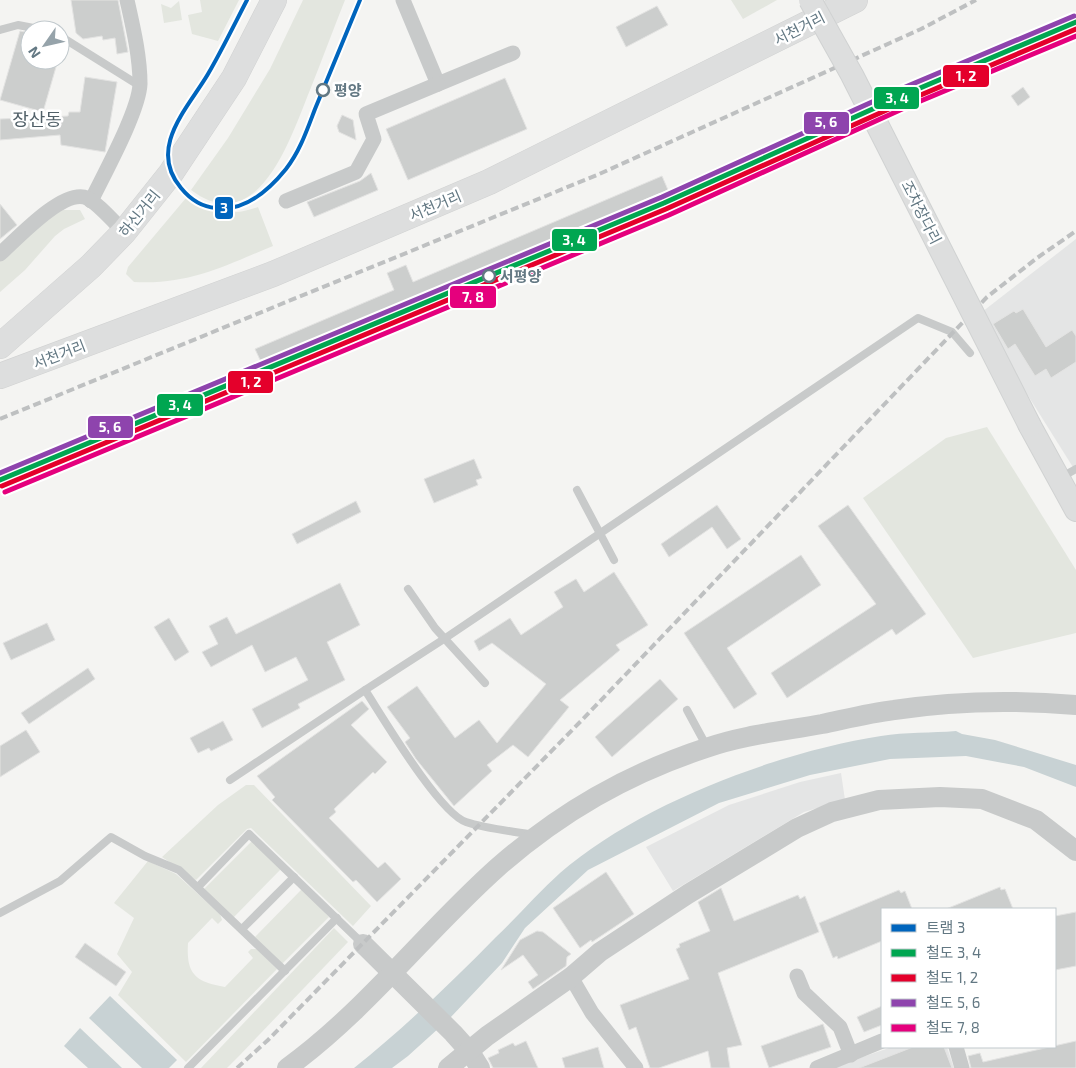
<svg xmlns="http://www.w3.org/2000/svg" width="1076" height="1068" font-family="'Exo 2','Noto Sans KR',sans-serif">
<rect width="100%" height="100%" fill="#f4f4f2"/>
<g fill="#e4e5e5">
<path d="M1076,239V472L1012,370L982,312Z"/>
<path d="M841,773L845,800L804,812L673,891L646,847L729,805L800,782Z"/>
<path d="M892,1047H947L954,1068H830Z"/>
</g>
<g fill="#e3e6df">
<path d="M200,0H239L218,41L192,34L188,15L202,12Z"/>
<path d="M303,0H345C333,30 322,60 310,90C291,136 259,241 191,190L228,138L270,69Z"/>
<path d="M731,0H777L743,19Z"/>
<path d="M179,1L182,20L164,23L161,4L171,8Z"/>
<path d="M186,198C209,215 232,216 258,207L273,246C224,266 189,285 134,282L126,274L128,267Z"/>
<path d="M63,210H80L85,219L64,229L55,236L25,270L0,292V259L38,224Z"/>
<path d="M987,427L1076,570V633L973,658L863,498L946,438Z"/>
<path d="M246,785H254L371,906L353,926L251,828L247,829L196,880L162,857L218,805Z"/>
<path d="M252,841L281,869L233,918L204,889Z"/>
<path d="M148,861L176,874L220,914L222,920L218,924L212,918L188,943C186,974 195,982 225,987L253,958L248,952L251,949H257L277,969L186,1062L118,995L132,972L117,954L134,918L114,903Z"/>
<path d="M302,889L329,917L281,965L254,938Z"/>
<path d="M334,928L348,942L239,1056L227,1068H201Z"/>
</g>
<g fill="#c8d2d4">
<path d="M956,731L962,734L995,740L1076,765V787L1024,767L966,756L890,759L810,775L719,803L588,870L525,928L502,963L450,1018L408,1056L392,1068H354C404,1028 451,983 496,937C518,916 538,893 560,873C639,804 778,752 881,736C905,732 932,733 956,731Z"/>
<path d="M110,996L177,1060L169,1068H142L89,1018Z"/>
<path d="M80,1028L122,1068H88L64,1046Z"/>
</g>
<g fill="#cccecd" stroke="#e3e3e2">
<path d="M71,0H118L128,52L117,54L115,38L103,40L102,36L83,39L76,33Z"/>
<path d="M657,6L668,25L626,47L616,27Z"/>
<path d="M20,31L30,33V60H58L43,112L0,100Z"/>
<path d="M85,77L117,82L105,152L61,145L60,135L0,140V119L68,116L69,112H80Z"/>
<path d="M505,78L527,129L408,180L386,129Z"/>
<path d="M1023,87L1030,97L1018,106L1011,96Z"/>
<path d="M342,115L353,120L356,140L339,132L337,126Z"/>
<path d="M371,173L378,190L314,217L307,202L360,181Z"/>
<path d="M662,176L668,190L262,364L255,349L394,290L387,273L406,265L413,282Z"/>
<path d="M0,204L17,225L0,239Z"/>
<path d="M1023,309L1046,347L1072,330L1076,336V362L1051,378L1046,369L1035,376L1015,344L1008,349L993,324L1014,311L1016,313Z"/>
<path d="M474,459L482,478L476,480L478,485L434,503L424,479Z"/>
<path d="M356,501L361,512L297,544L292,534Z"/>
<path d="M717,505L741,539L727,549L712,527L669,557L661,544Z"/>
<path d="M848,505L926,614L896,635L892,629L787,698L771,673L876,604L818,526Z"/>
<path d="M801,555L821,585L727,648L757,694L734,709L684,633Z"/>
<path d="M614,572L648,625L616,645L620,650L560,700L569,707L528,757L513,745L487,765L492,771L454,806L416,759L405,742L410,738L387,707L417,686L455,738L479,720L497,743L546,684L492,643L479,651L474,641L510,618L521,635L563,607L554,592L576,579L584,592Z"/>
<path d="M340,583L360,625L327,642L345,680L298,704L300,708L262,728L252,709L308,680L296,657L265,672L252,645L211,667L202,652L218,644L209,626L227,617L236,634Z"/>
<path d="M169,618L189,652L175,661L154,627Z"/>
<path d="M47,623L55,640L11,660L3,643Z"/>
<path d="M88,668L95,679L29,724L21,713Z"/>
<path d="M660,679L678,699L612,757L595,737Z"/>
<path d="M362,701L369,709L351,725L387,762L375,774L373,772L334,809L336,812L329,818L378,868L385,862L401,879L377,902L356,880L353,882L272,800L275,797L257,776Z"/>
<path d="M223,721L233,740L211,751L209,748L198,753L190,738Z"/>
<path d="M26,730L40,752L0,777V746Z"/>
<path d="M606,872L634,914L592,942L591,940L580,948L553,908Z"/>
<path d="M1000,887L1001,890L1005,889L1013,909H946Z"/>
<path d="M721,888L734,921L798,895L800,899L805,896L819,932L718,973L742,1045L727,1048L730,1068H711L708,1051L659,1068H650L636,1027L629,1030L620,1005L689,979L676,949L680,947L679,944L710,931L698,902Z"/>
<path d="M899,890L901,893L905,891L912,909H882V941L838,959L837,956L833,958L819,923Z"/>
<path d="M1076,912V966L1055,970V916Z"/>
<path d="M537,931L543,932L571,954L567,957L566,966L533,989L528,982L538,975L523,955L501,970L520,940Z"/>
<path d="M85,943L126,972L116,986L75,957Z"/>
<path d="M882,1006V1025L864,1032L857,1017Z"/>
<path d="M823,1024L831,1047L769,1068L761,1046Z"/>
<path d="M526,1041L538,1068H493L488,1058L499,1053L498,1050L513,1043L515,1046Z"/>
<path d="M1076,1041V1068H971L968,1056L980,1053L983,1062Z"/>
<path d="M598,1047L604,1068H565L562,1058Z"/>
<path d="M913,1047H944L952,1068H859Z"/>
</g>
<g fill="none" stroke-linecap="round" stroke-linejoin="round">
<g stroke="#d0d2d2" stroke-width="24">
<path id="secondary" d="M1030,426L1076,510"/>
</g>
<g stroke="#d1d2d2" stroke-width="26">
<g id="primary">
<path d="M0,346L91,266L124,232L171,173L234,78L274,0"/>
<path d="M0,376L273,274L489,182L855,0"/>
</g>
</g>
<g stroke="#c8caca" stroke-width="8">
<path d="M0,30L18,25L44,30"/>
<path d="M60,36L140,86"/>
<path d="M1060,478L1076,469"/>
<path d="M577,490L614,560"/>
<path d="M408,589L435,628L485,683"/>
<path d="M365,690L444,639L918,318L952,332L970,353"/>
<path d="M687,710L707,747"/>
<path d="M230,780L365,690C382,716 439,813 466,822C487,829 512,831 534,835"/>
<path d="M198,887L249,834L363,944"/>
<path d="M0,913L60,881L111,837L145,856L179,870L285,971"/>
<path d="M242,929L294,877"/>
<path d="M188,1068L337,918"/>
</g>
<g stroke="#c8caca" stroke-width="15">
<path d="M403,0L438,84L513,53"/>
<path d="M91,201C104,174 139,111 140,84C140,56 133,27 127,0"/>
<path d="M286,201L356,172L374,139L366,114L438,84"/>
<path d="M0,254C18,238 60,192 84,197C94,199 116,224 124,232"/>
<path d="M797,976L804,993L840,1027L851,1055"/>
<path d="M571,977L592,1013L636,1068"/>
<path d="M956,1047L962,1068"/>
<path d="M817,1068L882,1041"/>
</g>
<g stroke="#c8caca" stroke-width="20">
<path d="M363,944L453,1033L470,1052L480,1068"/>
<path d="M287,1068C366,1011 426,931 498,867C561,812 627,774 706,748C743,735 784,731 822,724C846,719 870,713 894,710C953,701 1016,700 1076,705"/>
<path d="M448,1068L487,1036L571,977L600,952L688,894L797,828L832,812L879,800L940,797L982,799L1036,820L1076,851"/>
</g>
<use href="#secondary" stroke="#dddede" stroke-width="22"/>
<use href="#primary" stroke="#dddede" stroke-width="25"/>
<g stroke="#bec0c1" stroke-width="4" stroke-dasharray="8 4" stroke-linecap="butt">
<path d="M0,419L597,175L921,29L976,0"/>
<path d="M237,1068L268,1040L582,720L987,297L1037,258L1076,231"/>
</g>
<g stroke="#d0d2d2" stroke-width="24" stroke-linecap="butt">
<path id="secondary-bridge" d="M810,0L852,75L1030,426"/>
</g>
<use href="#secondary-bridge" stroke="#dddede" stroke-width="22"/>
<g stroke="#fff" stroke-width="9">
<path id="rail-1" d="M0,480L664,203L906,94L1076,22"/>
</g>
<g stroke="#fff" stroke-width="9">
<path id="rail-2" d="M2,486L666,209L909,100L1076,29"/>
</g>
<g stroke="#fff" stroke-width="9">
<path id="rail-3" d="M0,473L662,197L903,88L1074,16"/>
</g>
<g stroke="#fff" stroke-width="9">
<path id="rail-4" d="M5,492L669,215L911,105L1076,36"/>
</g>
<use href="#rail-1" stroke="#00a651" stroke-width="5"/>
<use href="#rail-2" stroke="#e4002b" stroke-width="5"/>
<use href="#rail-3" stroke="#8e44ad" stroke-width="5"/>
<use href="#rail-4" stroke="#e5007d" stroke-width="5"/>
<g stroke="#fff" stroke-width="8">
<path id="tram-1" d="M247,0C234,25 222,50 208,74C188,108 147,148 181,188C190,199 202,207 216,208C245,212 269,190 286,169C300,151 307,130 315,109C330,72 345,36 360,0"/>
</g>
<use href="#tram-1" stroke="#0065bd" stroke-width="4"/>
</g>
<g fill="#fff" stroke="#637883" stroke-width="2.5">
<circle cx="323" cy="90" r="6"/>
<circle cx="489" cy="276" r="6"/>
</g>
<g text-anchor="middle" dominant-baseline="central" stroke-width="5" stroke-linejoin="round" paint-order="stroke">
<g font-size="15" fill="#637883" stroke="#fff">
<text transform="translate(799 28) rotate(-27)">서천거리</text>
<text transform="translate(435 205) rotate(-23)">서천거리</text>
<text transform="translate(922 212) rotate(63)">조차장다리</text>
<text transform="translate(139 213) rotate(-51)">하신거리</text>
<text transform="translate(59 354) rotate(-21)">서천거리</text>
</g>
<g font-size="15" font-weight="bold" fill="#637883" stroke="#fff" text-anchor="start">
<text x="334" y="90">평양</text>
<text x="500" y="276">서평양</text>
</g>
<g font-size="18" fill="#516068" stroke="#fff">
<text x="37" y="119">장산동</text>
</g>
</g>
<g stroke="#fff" stroke-width="2">
<rect x="942" y="64" width="48" height="24" rx="5" fill="#e4002b"/>
<rect x="873" y="86" width="47" height="24" rx="5" fill="#00a651"/>
<rect x="803" y="111" width="47" height="24" rx="5" fill="#8e44ad"/>
<rect x="214" y="196" width="20" height="24" rx="5" fill="#0065bd"/>
<rect x="551" y="228" width="47" height="24" rx="5" fill="#00a651"/>
<rect x="449" y="285" width="48" height="24" rx="5" fill="#e5007d"/>
<rect x="227" y="370" width="47" height="24" rx="5" fill="#e4002b"/>
<rect x="156" y="393" width="48" height="24" rx="5" fill="#00a651"/>
<rect x="87" y="415" width="47" height="24" rx="5" fill="#8e44ad"/>
</g>
<g font-size="14" text-anchor="middle" font-weight="bold" fill="#fff">
<text x="966" y="81">1, 2</text>
<text x="897" y="103">3, 4</text>
<text x="826" y="127">5, 6</text>
<text x="224" y="213">3</text>
<text x="574" y="245">3, 4</text>
<text x="473" y="302">7, 8</text>
<text x="251" y="387">1, 2</text>
<text x="180" y="410">3, 4</text>
<text x="110" y="432">5, 6</text>
</g>
<rect x="881" y="908" width="175" height="140" fill="#ffffff" stroke="#c1c9cd"/>
<rect x="891" y="924" width="25" height="8" fill="#0065bd" stroke="#c1c9cd"/>
<text x="926" y="933" font-size="15" fill="#637883">트램 3</text>
<rect x="891" y="949" width="25" height="8" fill="#00a651" stroke="#c1c9cd"/>
<text x="926" y="958" font-size="15" fill="#637883">철도 3, 4</text>
<rect x="891" y="974" width="25" height="8" fill="#e4002b" stroke="#c1c9cd"/>
<text x="926" y="983" font-size="15" fill="#637883">철도 1, 2</text>
<rect x="891" y="999" width="25" height="8" fill="#8e44ad" stroke="#c1c9cd"/>
<text x="926" y="1008" font-size="15" fill="#637883">철도 5, 6</text>
<rect x="891" y="1024" width="25" height="8" fill="#e5007d" stroke="#c1c9cd"/>
<text x="926" y="1033" font-size="15" fill="#637883">철도 7, 8</text>
<g transform="translate(45 45) rotate(236)"><circle r="24" fill="#ffffff" stroke="#c1c9cd"/>
<path d="M0-4L9 19L0 12L-9 19Z" fill="#96a3aa"/>
<text y="-8" font-size="14" font-weight="bold" text-anchor="middle" fill="#637883">N</text>
</g>
</svg>
